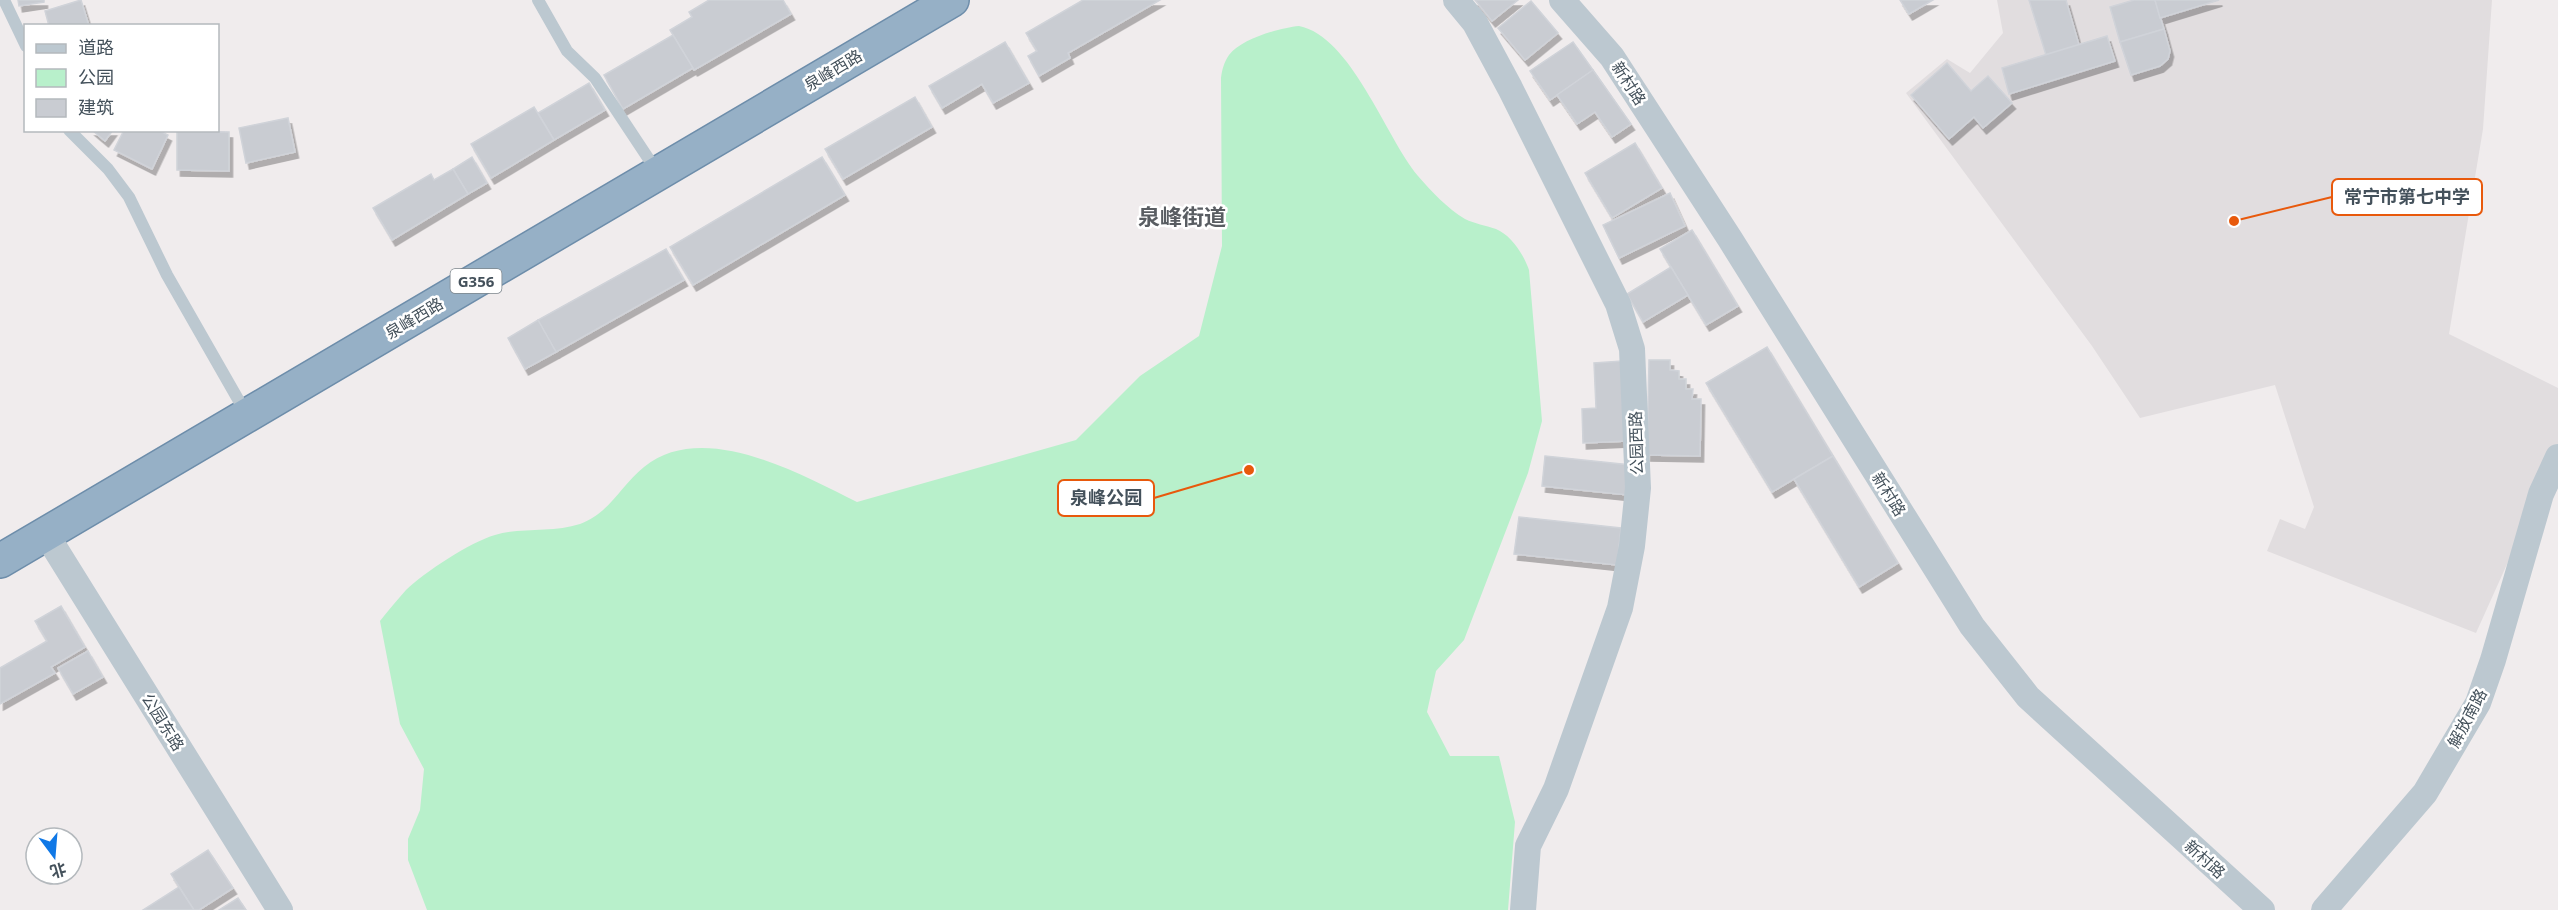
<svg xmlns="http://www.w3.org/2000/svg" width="2558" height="910" font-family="'Noto Sans','Noto Sans SC',sans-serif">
<defs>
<filter id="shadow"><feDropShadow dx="3.5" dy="6" stdDeviation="0" flood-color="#0004"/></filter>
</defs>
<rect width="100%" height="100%" fill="#f0eced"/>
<path fill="#e1dddf" d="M1997,0H2492L2483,129L2449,334L2558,388V451L2476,633L2267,551L2280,519L2305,529L2314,507L2275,385L2140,418L2092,346L1906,93L1947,59L1970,73L2003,33Z"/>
<path fill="#b8f0cb" d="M1299,26C1351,36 1385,136 1418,176C1432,192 1447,208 1465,219C1475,224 1485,225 1496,229C1511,235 1524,255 1529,270L1542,421L1528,473L1464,640L1436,671L1427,712L1450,756H1499L1515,822L1508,910H427L408,860V839L420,810L424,769L400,724L380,621C388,611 397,600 406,590C425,572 470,542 495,535C521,527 553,533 580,524C610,513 621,485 644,467C703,419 800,474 857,502L1076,440L1140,376L1199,336L1222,246L1221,78C1222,70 1224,62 1229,55C1241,39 1279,28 1299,26Z"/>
<g fill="#c9ccd2" stroke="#d0d3d9" stroke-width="1.5" filter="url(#shadow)">
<path d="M18,0H44V2L19,6Z"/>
<path d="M81,0L89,26H49L45,11Z"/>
<path d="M709,0H783L791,14L694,70L670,30L692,17L689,12Z"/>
<path d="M1083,0H1160L1068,53L1070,58L1039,76L1028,56L1037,51L1026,33Z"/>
<path d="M1475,0H1518L1492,21Z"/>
<path d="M1900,0H1933L1909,14Z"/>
<path d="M2029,0H2066L2079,45L2046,55Z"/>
<path d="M2134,0H2155L2164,29L2120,42L2110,7Z"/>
<path d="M2155,0H2219L2160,18Z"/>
<path d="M1531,1L1558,33L1525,60L1498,28Z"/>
<path d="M2164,29L2170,51L2168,59L2160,66L2131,75L2120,42Z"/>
<path d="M673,35L693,68L623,109L604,75Z"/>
<path d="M2107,36L2115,61L2009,94L2002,68Z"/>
<path d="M1005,42L1029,83L993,103L982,84L942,108L929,86Z"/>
<path d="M1573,42L1593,70L1550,100L1530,71Z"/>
<path d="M1947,63L1971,91L1988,76L2012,103L1983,128L1974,117L1949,139L1911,95Z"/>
<path d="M1593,70L1631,124L1612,137L1595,112L1577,124L1557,95Z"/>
<path d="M589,83L605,110L554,140L538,113Z"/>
<path d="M915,97L932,127L843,179L825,149Z"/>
<path d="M534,107L554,140L491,178L471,144Z"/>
<path d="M288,118L295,152L246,163L239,128Z"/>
<path d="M92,130H113L105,141Z"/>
<path d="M124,130H158L168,135L152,169L114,150Z"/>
<path d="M177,131L229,132V171L177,170Z"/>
<path d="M1635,143L1662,188L1612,218L1585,173Z"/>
<path d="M472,157L487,183L468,194L453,169Z"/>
<path d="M822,157L845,195L693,285L670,247Z"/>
<path d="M453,169L468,194L392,240L373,208L431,174L434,180Z"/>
<path d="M1670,193L1685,226L1619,258L1603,225Z"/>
<path d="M1692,230L1738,306L1706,325L1660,249Z"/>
<path d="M666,249L684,280L556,352L538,320Z"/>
<path d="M1671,267L1688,295L1643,322L1627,294Z"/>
<path d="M538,320L556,352L525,369L508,338Z"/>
<path d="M1767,347L1833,456L1772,492L1706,383Z"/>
<path d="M1649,360H1670V370L1679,371V379H1686V389H1693L1692,399H1701L1700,456L1647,455Z"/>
<path d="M1622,361L1626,441L1583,443L1582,409L1596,408L1594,363Z"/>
<path d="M1545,456L1631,465L1628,495L1542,486Z"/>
<path d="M1833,456L1898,563L1859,587L1794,479Z"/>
<path d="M1519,517L1621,528L1617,565L1514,554Z"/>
<path d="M61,606L85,647L51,667L55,673L0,704V668L47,641L35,621Z"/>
<path d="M88,651L103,677L73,694L58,668Z"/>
<path d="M208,850L233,888L199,910H194L171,874Z"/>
<path d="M179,887L194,910H143Z"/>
<path d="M238,898L246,910H219Z"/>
</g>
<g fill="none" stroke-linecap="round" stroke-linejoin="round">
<g stroke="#6d8daa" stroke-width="36">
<path id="trunk" d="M0,561L952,0"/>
</g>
<g stroke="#bcc8d0" stroke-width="12">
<path d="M4,0L26,46"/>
<path d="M538,0L567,51L595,78L658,173"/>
<path d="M69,130L108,169L129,197L167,275L247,415"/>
</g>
<g stroke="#bcc8d0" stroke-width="26">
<path d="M1456,0L1475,23L1510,88L1618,304L1632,349L1638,488L1632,546L1620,608L1556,789L1528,846L1523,910"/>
<path d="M1562,0L1612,57L1730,239L1972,626L2028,697L2262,910"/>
<path d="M46,534L280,910"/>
<path d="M2324,910L2425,793L2478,703L2493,660L2541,494L2558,457"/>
</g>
<use href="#trunk" stroke="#96b0c6" stroke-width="33"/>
</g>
<g text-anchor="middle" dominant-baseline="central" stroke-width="5" stroke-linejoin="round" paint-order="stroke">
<rect fill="#fff" stroke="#7c858c" stroke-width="1.5" x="450.5" y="269" width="51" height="24" rx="4.5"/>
<g font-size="15" font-weight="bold" fill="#44515b">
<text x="476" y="281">G356</text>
</g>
<g font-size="16" fill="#44515b" stroke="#fff">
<text transform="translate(833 70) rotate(-31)">泉峰西路</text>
<text transform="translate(1629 83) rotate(57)">新村路</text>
<text transform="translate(414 318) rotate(-31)">泉峰西路</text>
<text transform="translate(1636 443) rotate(-92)">公园西路</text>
<text transform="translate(1889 494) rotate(58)">新村路</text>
<text transform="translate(2467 718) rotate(-62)">解放南路</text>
<text transform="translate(163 722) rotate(58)">公园东路</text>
<text transform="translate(2205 859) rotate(42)">新村路</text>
</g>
<g font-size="22" font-weight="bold" fill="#595d62" stroke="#fff">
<text x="1182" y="216">泉峰街道</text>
</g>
</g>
<path fill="none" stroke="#e8590c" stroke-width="2" d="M2234 221L2332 197M1249 470L1154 498"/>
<g fill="#e8590c" stroke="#fff" stroke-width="2">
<circle cx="2234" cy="221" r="6"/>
<circle cx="1249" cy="470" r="6"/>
</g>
<g fill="#fff" stroke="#e8590c" stroke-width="2">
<rect x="2332" y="179" width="150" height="36" rx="6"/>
<rect x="1058" y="480" width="96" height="36" rx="6"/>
</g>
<g font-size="18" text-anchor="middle" font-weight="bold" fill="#44515b">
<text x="2407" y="203">常宁市第七中学</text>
<text x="1106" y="504">泉峰公园</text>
</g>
<rect x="24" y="24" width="195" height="108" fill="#ffffff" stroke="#b4b9bd" stroke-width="1.5"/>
<rect x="36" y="44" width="30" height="9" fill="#bcc8d0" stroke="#b4b9bd" stroke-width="1.5"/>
<text x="78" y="54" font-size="18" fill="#44515b">道路</text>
<rect x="36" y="69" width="30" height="18" fill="#b8f0cb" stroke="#b4b9bd" stroke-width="1.5"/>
<text x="78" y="84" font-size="18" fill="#44515b">公园</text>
<rect x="36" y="99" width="30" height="18" fill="#c9ccd2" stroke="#b4b9bd" stroke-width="1.5"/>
<text x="78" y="114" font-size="18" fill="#44515b">建筑</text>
<g transform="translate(54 856) rotate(164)"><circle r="28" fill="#ffffff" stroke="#b4b9bd" stroke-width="1.5"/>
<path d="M0-4.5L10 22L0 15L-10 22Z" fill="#1078e6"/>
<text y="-9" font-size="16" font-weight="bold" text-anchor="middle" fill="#44515b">北</text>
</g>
</svg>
